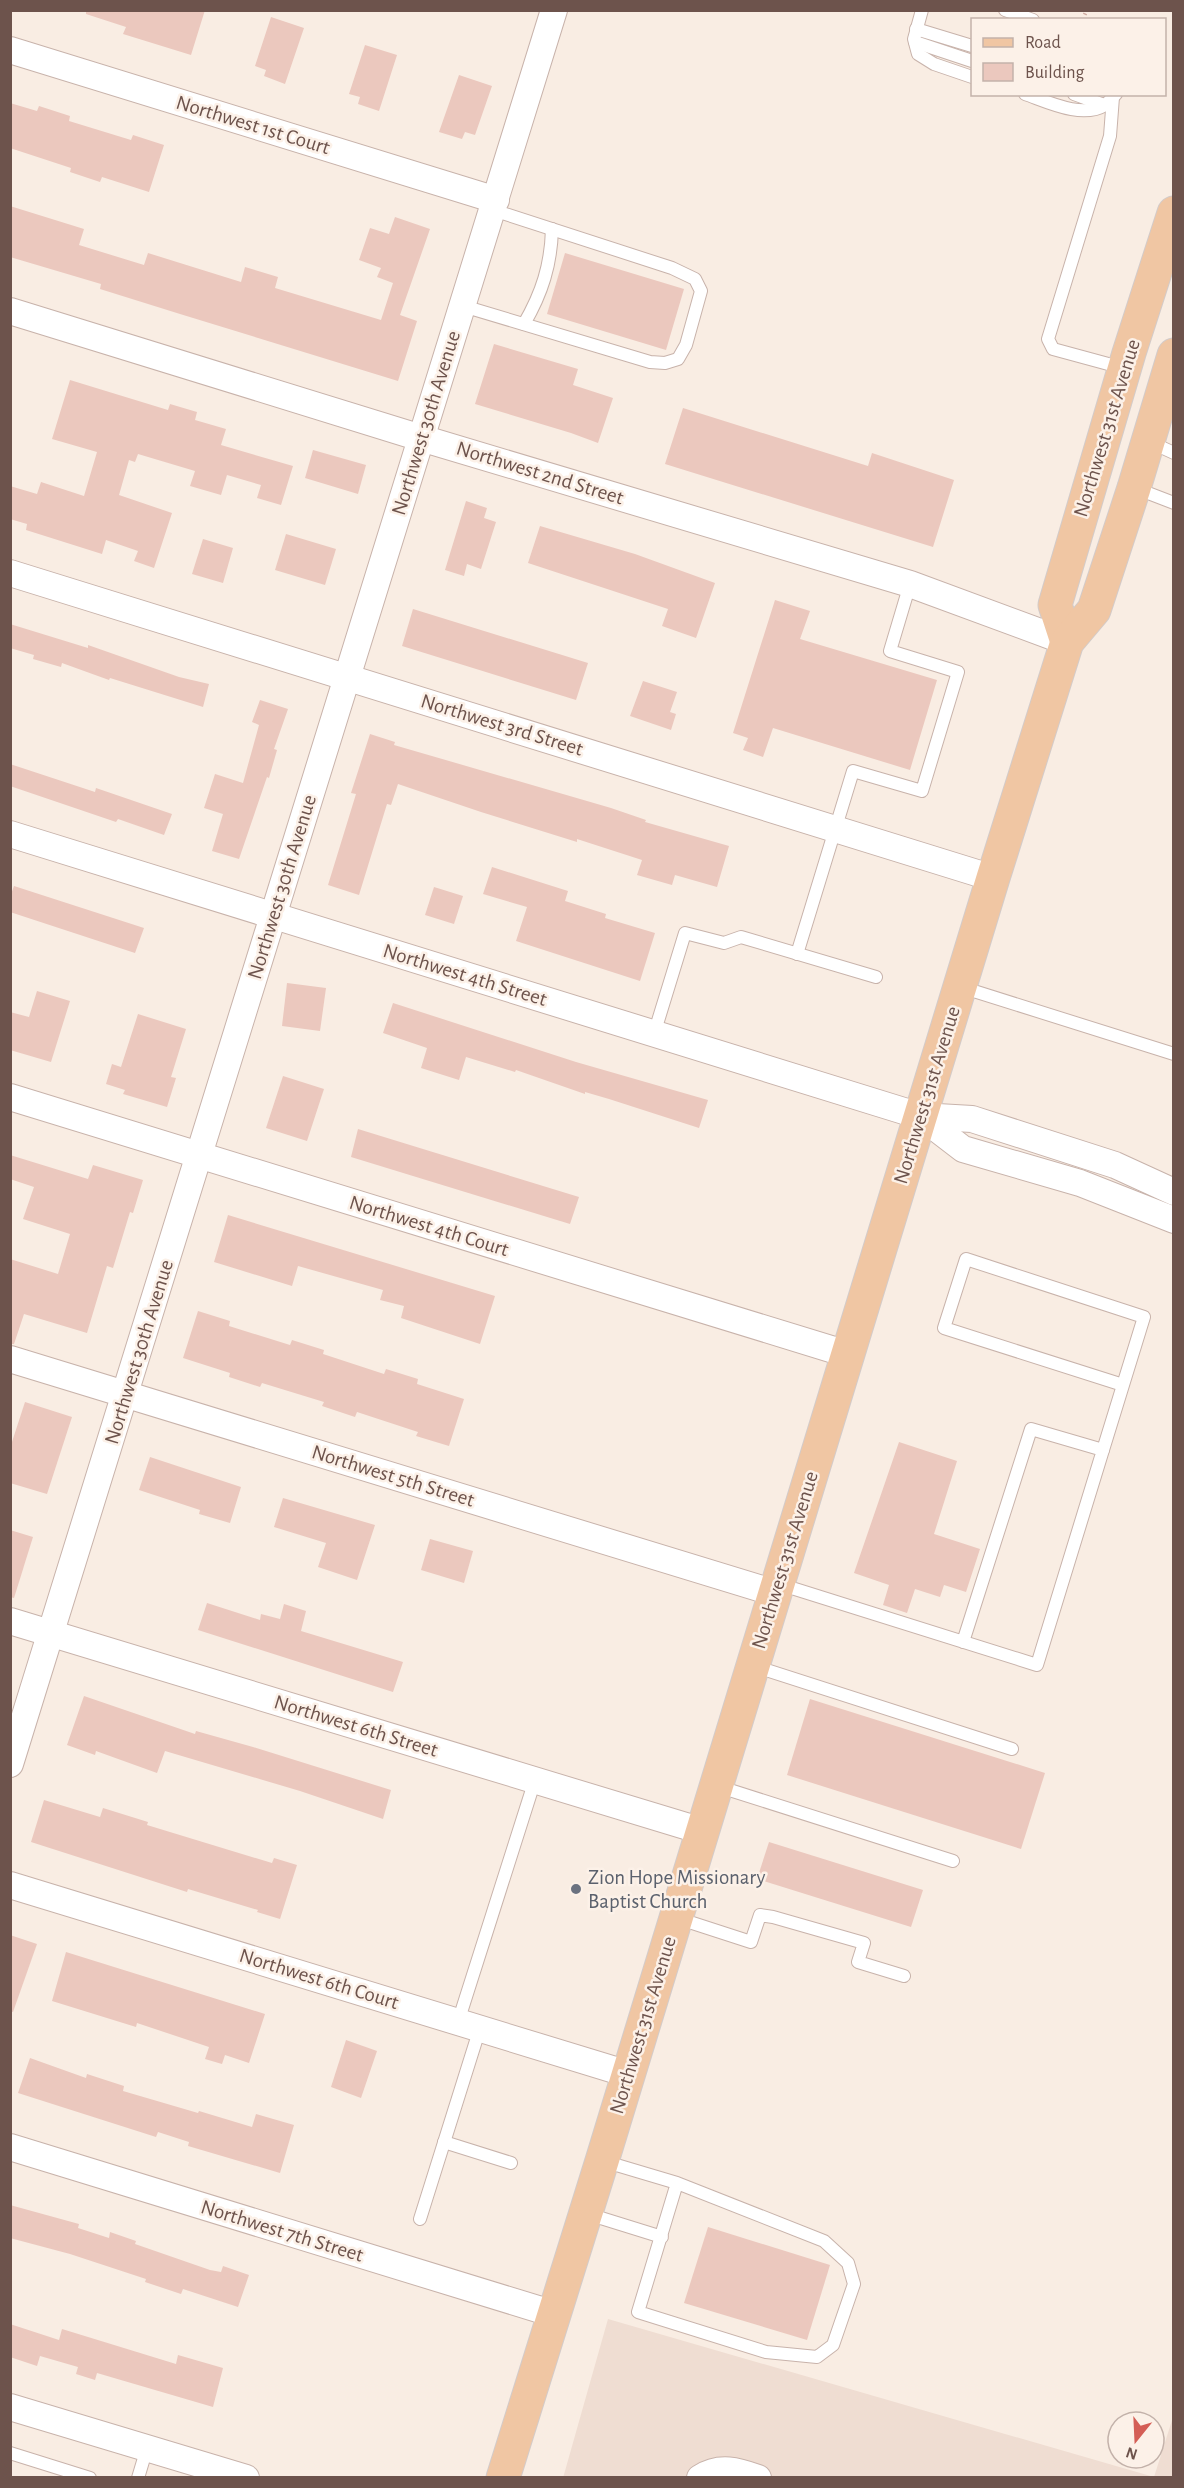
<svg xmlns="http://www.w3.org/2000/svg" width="1184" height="2488" font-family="'Alegreya Sans',sans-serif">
<rect width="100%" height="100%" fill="#f9ede3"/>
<path fill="#efddd2" d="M608,2319L1154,2477L1173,2417V2477L563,2478Z"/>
<g fill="#ebc8be">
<path d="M86,10H205L191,55L123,34L126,27L86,14Z"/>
<path d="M271,17L304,28L285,84L264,76L266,70L255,66Z"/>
<path d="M365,45L397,55L379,111L358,104L360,97L349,94Z"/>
<path d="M459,75L492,86L475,135L465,132L462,139L439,132Z"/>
<path d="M10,103L37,111L39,106L70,116L69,121L131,140L133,135L164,145L149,192L102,177L100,182L70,172L71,168L10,148Z"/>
<path d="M10,206L84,229L79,245L144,265L148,253L241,282L245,267L278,277L275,288L381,320L393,283L377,277L381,268L359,260L370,228L389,234L395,217L430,229L400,315L417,321L398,381L180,314L100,289L101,284L10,257Z"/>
<path d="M565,253L684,289L666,350L547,314Z"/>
<path d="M494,344L578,369L573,385L613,398L598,443L571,433L475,404Z"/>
<path d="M70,380L168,410L170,404L197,412L195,420L226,429L221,445L293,466L281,505L257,498L261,485L227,475L221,495L190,486L195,471L138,454L135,462L129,460L119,495L172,513L154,568L134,561L138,551L106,540L102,554L26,530L27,524L10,519V486L37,494L41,482L84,496L97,452L52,439Z"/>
<path d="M683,408L868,466L872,453L954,480L933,547L665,464Z"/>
<path d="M313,450L366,465L358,494L305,478Z"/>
<path d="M466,501L487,508L484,518L496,522L481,569L467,564L464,576L445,570Z"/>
<path d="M540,526L635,554L715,583L696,638L662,626L668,609L528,563Z"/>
<path d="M286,534L336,549L325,585L275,570Z"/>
<path d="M203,539L233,548L223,583L192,574Z"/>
<path d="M775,600L810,611L800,639L937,680L910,770L773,728L763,757L743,750L748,738L733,733Z"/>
<path d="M413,609L588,663L576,700L402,646Z"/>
<path d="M10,624L88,648V645L179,677L209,684L203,707L110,678L109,680L62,663L61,667L33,659L34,655L10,648Z"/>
<path d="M643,681L677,692L670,712L676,714L671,730L630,716Z"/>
<path d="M260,700L288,709L274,749L277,750L269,778L267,777L239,859L212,851L223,814L204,808L215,774L243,783L259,725L252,722Z"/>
<path d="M370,734L395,742L394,745L611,808L646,820L645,822L729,846L717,887L675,875L672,885L637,875L642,860L577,839V842L481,812L398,784L391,805L387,804L359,895L328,885L356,794L351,793Z"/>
<path d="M10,764L95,792L96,788L172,814L164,835L118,819L116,822L10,786Z"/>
<path d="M492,867L568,891L565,901L606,914L605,918L655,933L640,981L516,941L527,907L483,894Z"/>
<path d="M14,886L144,928L135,953L10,912V897Z"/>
<path d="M434,887L463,896L454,924L425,915Z"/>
<path d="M287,983L326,988L320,1031L282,1026Z"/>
<path d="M37,991L70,1001L51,1062L10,1050V1012L29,1017Z"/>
<path d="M393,1003L576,1062L708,1100L699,1128L609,1099L585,1092V1094L516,1070L515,1072L466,1057L459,1080L421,1068L427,1048L383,1033Z"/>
<path d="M138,1014L186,1029L171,1077L176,1078L167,1107L123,1094L125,1090L106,1084L112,1064L121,1067Z"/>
<path d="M283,1076L324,1089L307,1141L266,1128Z"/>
<path d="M358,1129L579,1197L570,1224L351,1157Z"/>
<path d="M10,1155L88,1179L93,1165L143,1180L133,1213L130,1212L113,1268L107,1266L87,1333L24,1314L14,1344H10V1259L58,1274L70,1234L23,1219L34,1187L10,1179Z"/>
<path d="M228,1215L495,1296L480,1344L401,1318L404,1306L380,1300L383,1290L298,1266L292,1286L214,1262Z"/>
<path d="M198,1311L230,1321L229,1326L290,1345L292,1340L324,1350L323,1354L384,1374L386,1369L418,1379L417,1384L464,1399L449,1446L416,1436L418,1432L357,1412L355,1417L322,1406L324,1402L262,1383L260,1387L229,1377L230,1373L183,1358Z"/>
<path d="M25,1402L72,1417L47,1494L10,1483V1448Z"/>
<path d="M899,1442L957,1461L934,1534L980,1549L966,1592L944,1585L940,1597L915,1589L907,1613L883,1605L889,1585L854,1573Z"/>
<path d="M150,1457L241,1487L230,1523L199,1514L200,1510L139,1490Z"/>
<path d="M283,1498L375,1525L357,1580L318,1567L326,1543L274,1527Z"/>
<path d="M10,1530L33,1537L14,1598L10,1597Z"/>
<path d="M430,1539L473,1551L464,1583L421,1570Z"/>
<path d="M207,1603L260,1620L261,1614L280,1619L284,1604L306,1611L301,1631L403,1662L393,1692L198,1630Z"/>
<path d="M84,1696L195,1734L196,1731L253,1747L391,1790L383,1819L300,1791L165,1751L157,1773L96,1751L95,1755L67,1745Z"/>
<path d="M810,1699L1045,1773L1021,1849L787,1775Z"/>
<path d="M44,1800L100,1817L103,1808L148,1822L147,1825L272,1863L274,1858L297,1865L280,1919L257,1912L258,1910L188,1889L187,1892L31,1842Z"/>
<path d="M769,1842L923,1890L911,1927L757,1879Z"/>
<path d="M10,1935L37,1944L13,2012L10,2011Z"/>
<path d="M66,1952L265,2014L249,2063L225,2055L222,2064L205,2059L209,2047L137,2023L136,2027L52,2001Z"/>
<path d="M346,2040L377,2051L361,2098L331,2087Z"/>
<path d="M30,2058L86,2078L87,2074L124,2086L123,2091L198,2113L199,2111L252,2127L256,2114L294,2125L280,2173L188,2146L189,2142L158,2132L156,2137L18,2093Z"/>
<path d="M10,2205L79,2224L78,2228L109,2238L110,2232L136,2241L135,2244L210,2270L221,2272L223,2266L249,2275L238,2307L183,2289L181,2294L145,2282L146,2279L70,2254L10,2238Z"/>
<path d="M708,2227L830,2265L807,2340L684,2303Z"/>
<path d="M10,2324L59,2340L62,2329L176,2364L178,2355L223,2368L213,2407L97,2373L95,2380L76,2374L78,2367L40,2356L37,2366L10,2357Z"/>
</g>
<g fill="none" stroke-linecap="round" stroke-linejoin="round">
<g stroke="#c8b3ab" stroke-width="14">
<g id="lane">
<path d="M922,10L914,39L918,54L934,64L972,77"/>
<path d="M1005,10L1033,20"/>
<path d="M916,29L972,46"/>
<path d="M915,42L972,61"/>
<path d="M1025,94C1048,102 1082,119 1105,105C1109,102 1112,98 1116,94"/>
<path d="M1074,94L1104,105"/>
<path d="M1113,97L1110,136L1048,339L1053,349L1123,368"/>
<path d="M463,306L650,362L665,363L678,359L686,345L701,291L695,279L672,268L493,210"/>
<path d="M524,324C542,293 551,265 552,229"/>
<path d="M1150,442L1174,453"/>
<path d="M1135,488L1174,503"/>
<path d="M797,954L853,771L922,791L958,672L890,651L910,584"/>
<path d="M961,987L1174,1054"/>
<path d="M654,1034L685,933L724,943L741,937L876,977"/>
<path d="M1103,1450L1144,1317L966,1259L944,1328L1123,1385"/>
<path d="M779,1584L1037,1665L1103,1450L1031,1429L963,1642"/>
<path d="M754,1666L1012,1749"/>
<path d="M717,1786L953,1861"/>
<path d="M677,1918L751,1942L760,1915L773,1917L864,1943L858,1962L904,1976"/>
<path d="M458,2022L535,1780"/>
<path d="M444,2142L511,2163"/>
<path d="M603,2161L677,2183L824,2241L848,2263L854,2284L833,2345L817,2357L766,2352L638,2312L677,2183"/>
<path d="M588,2214L662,2237"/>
<path d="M420,2219L480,2028"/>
<path d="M10,2453L90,2478"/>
<path d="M138,2478L147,2448"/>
</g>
</g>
<g stroke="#c8b3ab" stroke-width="28">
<g id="street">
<path d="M10,50L496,200"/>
<path d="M10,311L421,438L910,584L1067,642"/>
<path d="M10,573L993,878"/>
<path d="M10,834L920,1116L972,1119L1115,1165L1174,1192"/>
<path d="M10,1097L847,1354"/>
<path d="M920,1116L963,1149L1080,1183L1174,1220"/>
<path d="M10,1359L775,1593"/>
<path d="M10,1621L702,1831"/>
<path d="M10,1764L554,10"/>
<path d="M10,1885L628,2074"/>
<path d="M10,2147L554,2314"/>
<path d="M10,2407L246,2478"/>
<path d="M700,2478C720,2465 738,2471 758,2478"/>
</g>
</g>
<g stroke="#d3cbc9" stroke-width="35">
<g id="primary">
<path d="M1067,642L1055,605L1129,353L1174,213"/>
<path d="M503,2478L602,2161L993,878L1067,642L1094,610L1134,488L1174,355"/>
</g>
</g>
<path stroke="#cfaca2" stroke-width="4" stroke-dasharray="1.5 4.5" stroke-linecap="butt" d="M1082,20L1087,10"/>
<use href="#lane" stroke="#fff" stroke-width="12"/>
<use href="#street" stroke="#fff" stroke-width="26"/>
<use href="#primary" stroke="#f0c6a3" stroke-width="33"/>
</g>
<circle fill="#6b7280" stroke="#fcf1e8" stroke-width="2" cx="576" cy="1889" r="6"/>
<g text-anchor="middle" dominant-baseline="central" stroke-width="5" stroke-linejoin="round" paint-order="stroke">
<g font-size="21" fill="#6d534c" stroke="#fcf1e8">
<text transform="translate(253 125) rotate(17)">Northwest 1st Court</text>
<text transform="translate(426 423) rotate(-73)">Northwest 30th Avenue</text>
<text transform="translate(1107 428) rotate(-73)">Northwest 31st Avenue</text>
<text transform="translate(540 473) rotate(17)">Northwest 2nd Street</text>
<text transform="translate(502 725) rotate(17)">Northwest 3rd Street</text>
<text transform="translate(282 887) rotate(-73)">Northwest 30th Avenue</text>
<text transform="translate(465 975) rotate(17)">Northwest 4th Street</text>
<text transform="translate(927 1095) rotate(-73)">Northwest 31st Avenue</text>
<text transform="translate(429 1226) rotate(17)">Northwest 4th Court</text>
<text transform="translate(139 1352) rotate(-73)">Northwest 30th Avenue</text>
<text transform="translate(393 1476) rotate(17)">Northwest 5th Street</text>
<text transform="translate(785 1560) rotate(-73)">Northwest 31st Avenue</text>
<text transform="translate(356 1726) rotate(17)">Northwest 6th Street</text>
<text transform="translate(319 1979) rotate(17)">Northwest 6th Court</text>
<text transform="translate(643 2025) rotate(-73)">Northwest 31st Avenue</text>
<text transform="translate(282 2231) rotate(17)">Northwest 7th Street</text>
</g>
<g font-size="21" fill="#5b616d" stroke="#fcf1e8" text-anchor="start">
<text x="588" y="1877">Zion Hope Missionary<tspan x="588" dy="24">Baptist Church</tspan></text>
</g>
</g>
<rect width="1184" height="2488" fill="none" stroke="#6d534c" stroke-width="24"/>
<rect x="971" y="18" width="195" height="78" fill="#fcf1e8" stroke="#c3b2aa" stroke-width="1.5"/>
<rect x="983" y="38" width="30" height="9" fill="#f0c6a3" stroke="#c3b2aa" stroke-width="1.5"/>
<text x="1025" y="48" font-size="18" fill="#6d534c">Road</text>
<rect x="983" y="63" width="30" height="18" fill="#ebc8be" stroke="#c3b2aa" stroke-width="1.5"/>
<text x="1025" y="78" font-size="18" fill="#6d534c">Building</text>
<g transform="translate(1136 2440) rotate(198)"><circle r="28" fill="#fcf1e8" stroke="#c3b2aa" stroke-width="1.5"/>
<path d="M0-4.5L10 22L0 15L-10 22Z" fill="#d45e56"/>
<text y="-9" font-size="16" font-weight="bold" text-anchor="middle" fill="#6d534c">N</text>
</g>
</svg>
